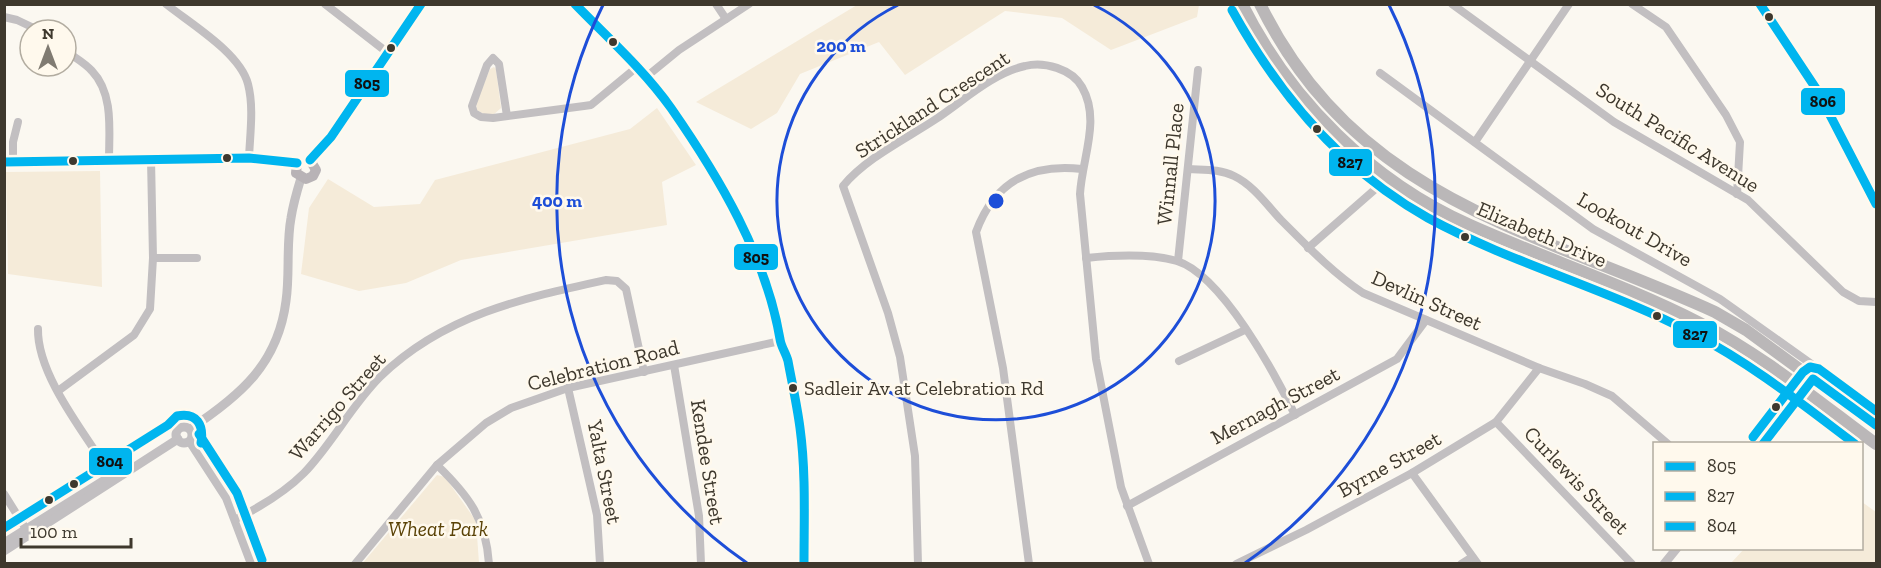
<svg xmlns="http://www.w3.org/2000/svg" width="1881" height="568" font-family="'Zilla Slab',serif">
<rect width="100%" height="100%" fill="#fbf8f1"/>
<g fill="#f5ebd9">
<path d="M916,4L924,6L1199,5L1197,17L1111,50L1062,18L1005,11L905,75L879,42L800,74L777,113L751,129L696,102L857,5Z"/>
<path d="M494,67L496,69L501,108L493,115L484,114L477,110L476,103L490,69Z"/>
<path d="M657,108L696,165L662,182L667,225L461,260L406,283L359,291L301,274L309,208L328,179L374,207L420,204L435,180L630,129Z"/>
<path d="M100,171L102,287L8,274L6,172Z"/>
<path d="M437,475L445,477L476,521L479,563L362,564Z"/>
<path d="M1862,502L1876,512V563H1731L1744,549L1862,548Z"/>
</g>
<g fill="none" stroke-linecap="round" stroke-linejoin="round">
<g stroke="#c2bfc1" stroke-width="8">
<path d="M166,4C191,24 240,53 248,84C254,107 250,134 249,158"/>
<path d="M325,4L388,53"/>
<path d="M716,4L726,19"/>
<path d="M1452,4L1614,122L1748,200L1843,292L1859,301L1876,302"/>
<path d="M1632,4L1666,27L1726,115L1740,142L1737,194"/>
<path d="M4,17L17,20L38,30"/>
<path d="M66,51C74,57 85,63 92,71C114,94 109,131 109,160"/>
<path d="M1380,73L1593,229L1720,299L1876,410"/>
<path d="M646,77L679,50L749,4"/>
<path d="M507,116L499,64L493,58L487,65L472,106L474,113L481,117L493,118L584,106L591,105L637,67"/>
<path d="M1475,142L1569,4"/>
<path d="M13,162V142L18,122"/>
<path d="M1189,169C1204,170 1220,169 1234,176C1253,185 1267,205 1281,220C1307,246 1333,273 1363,293L1539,368L1585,384L1612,396L1668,444"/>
<path d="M1308,248L1388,178"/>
<path d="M153,258H197"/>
<path d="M1086,258C1115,255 1149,253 1177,261C1222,275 1275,374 1295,415"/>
<path d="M1178,261L1198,70"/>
<path d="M38,329C37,376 87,436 111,475"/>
<path d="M1179,361L1245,330"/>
<path d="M674,365L699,516L701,564"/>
<path d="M568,388L597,515L600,564"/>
<path d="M58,391L134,335L150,309L153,258L151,159"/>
<path d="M1496,422L1632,564"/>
<path d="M189,441L226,498L251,564"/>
<path d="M437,465C468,495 486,518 489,564"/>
<path d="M1412,473L1478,564"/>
<path d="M4,494L26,529"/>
<path d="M1127,506L1397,359L1426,320"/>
<path d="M236,519C260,507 285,492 304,473C332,444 351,406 380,377C444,315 523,298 606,280L617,281L626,289L644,372"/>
<path d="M355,564L437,465L486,423L511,408L568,388L780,341"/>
<path d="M918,564L915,456L900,357L888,313L843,186C866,158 906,139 936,119C963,101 993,73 1025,66C1044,61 1072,69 1082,87C1101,120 1082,158 1080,194L1096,359L1121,487L1149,564"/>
<path d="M1029,564L1003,368L976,232C994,183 1029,163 1082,169"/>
<path d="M1236,564L1306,530L1412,473L1496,422L1539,368"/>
<path d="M1461,564L1472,557"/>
</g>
<g stroke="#c2bfc1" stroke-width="9">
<path d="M575,4L637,67L670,107L730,200L752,250L779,323L780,341L787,358L800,428L804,478V564"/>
<path d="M1760,4L1817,90L1876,204"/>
<circle cx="184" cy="435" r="8"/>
<path d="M190,429C240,396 278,364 286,301C290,274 286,245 291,218C293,205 297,191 301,178"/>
<path d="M1763,444L1813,379"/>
<path d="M4,543L111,476"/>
<path d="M4,551L178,439"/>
<path d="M1664,564L1677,548"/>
</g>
<g stroke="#b8b3b6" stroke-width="10">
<path d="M310,160L331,137L421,4"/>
<path d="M4,162L249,158L297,163"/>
<path d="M297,163L296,173L306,179L313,176L316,170L310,160"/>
</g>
<g stroke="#bab7b8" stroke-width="12">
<path d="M1242,4C1290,100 1371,181 1470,225C1546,259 1626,285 1700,323C1763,355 1819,402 1876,444"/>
<path d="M1260,4C1357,201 1535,230 1715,312L1746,330L1876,425"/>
</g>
<g stroke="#fff9ed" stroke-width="14">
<g id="bus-1">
<path d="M575,4C608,38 644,70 671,108C719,177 766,256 780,339C781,347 786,353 788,361C792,383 797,405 800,428C806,472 804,518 804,564"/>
<path d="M310,160L331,137L421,4"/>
<path d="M4,162L249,158L297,163"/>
<path d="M1763,444L1813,379L1876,425"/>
</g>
</g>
<g stroke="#fff9ed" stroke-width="14">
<path id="bus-2" d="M1232,10C1279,95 1342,170 1428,218C1513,264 1608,289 1694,334C1752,364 1803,405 1855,444"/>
</g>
<g stroke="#fff9ed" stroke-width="14">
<g id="bus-3">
<path d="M199,434L237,493L262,560"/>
<path d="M1753,437L1803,372L1810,367L1819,369L1876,411"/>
<path d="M4,528L168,425L177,416C197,412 204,425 201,443"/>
</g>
</g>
<g stroke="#fff9ed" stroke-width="14">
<path id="bus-4" d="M1760,4L1817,90L1876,204"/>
</g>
<use href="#bus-1" stroke="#00b5ef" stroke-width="9"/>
<use href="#bus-2" stroke="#00b5ef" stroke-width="9"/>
<use href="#bus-3" stroke="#00b5ef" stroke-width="9"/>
<use href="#bus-4" stroke="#00b5ef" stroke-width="9"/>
</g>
<g fill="none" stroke="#1d4ed8" stroke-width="3">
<path d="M1094 5A219 219 0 1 1 898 5"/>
<path d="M747 563A439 439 0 0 1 603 5M1389 5A439 439 0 0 1 1245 563"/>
</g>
<g fill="#3e382d" stroke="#fff9ed" stroke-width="2">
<circle cx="1769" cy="17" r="5"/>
<circle cx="613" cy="42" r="5"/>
<circle cx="391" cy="48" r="5"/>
<circle cx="1317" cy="129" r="5"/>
<circle cx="227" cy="158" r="5"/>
<circle cx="73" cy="161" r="5"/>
<circle cx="1465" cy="237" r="5"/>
<circle cx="1657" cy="316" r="5"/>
<circle cx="793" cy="388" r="5"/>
<circle cx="1776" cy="407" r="5"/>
<circle cx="74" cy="484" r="5"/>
<circle cx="49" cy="500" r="5"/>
</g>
<g text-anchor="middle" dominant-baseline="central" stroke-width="5" stroke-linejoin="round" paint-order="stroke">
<g font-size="20" fill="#3e382d" stroke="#fff9ed" text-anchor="start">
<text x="804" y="388">Sadleir Av at Celebration Rd</text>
</g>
<g font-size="21" fill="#3e382d" stroke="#fff9ed">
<text transform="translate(932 104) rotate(-33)">Strickland Crescent</text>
<text transform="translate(1678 137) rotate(32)">South Pacific Avenue</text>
<text transform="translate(1170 164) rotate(-84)">Winnall Place</text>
<text transform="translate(1635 229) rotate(30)">Lookout Drive</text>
<text transform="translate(1542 234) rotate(23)">Elizabeth Drive</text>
<text transform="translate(1427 300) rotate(24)">Devlin Street</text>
<text transform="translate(603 365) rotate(-14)">Celebration Road</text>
<text transform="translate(1275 405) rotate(-28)">Mernagh Street</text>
<text transform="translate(337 406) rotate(-49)">Warrigo Street</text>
<text transform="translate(708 462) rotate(81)">Kendee Street</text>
<text transform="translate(1389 464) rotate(-29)">Byrne Street</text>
<text transform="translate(605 472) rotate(79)">Yalta Street</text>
<text transform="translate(1577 480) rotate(46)">Curlewis Street</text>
</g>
<g font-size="21" font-style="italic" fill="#5a4206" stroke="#fff9ed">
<text x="438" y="528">Wheat Park</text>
</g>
</g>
<circle cx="996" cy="201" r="9" fill="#1d4ed8" stroke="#fff9ed" stroke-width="3"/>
<g font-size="18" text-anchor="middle" font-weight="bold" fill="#1d4ed8" stroke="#fff9ed" stroke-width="5" stroke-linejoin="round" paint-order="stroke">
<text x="841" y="52">200 m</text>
<text x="557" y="207">400 m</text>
</g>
<g stroke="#fff9ed" stroke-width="2">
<rect x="344" y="69" width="46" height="29" rx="6" fill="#00b5ef"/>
<rect x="1800" y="87" width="46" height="29" rx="6" fill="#00b5ef"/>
<rect x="1328" y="148" width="45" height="29" rx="6" fill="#00b5ef"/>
<rect x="733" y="243" width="46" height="28" rx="6" fill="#00b5ef"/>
<rect x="1672" y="320" width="46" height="29" rx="6" fill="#00b5ef"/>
<rect x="88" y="447" width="45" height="29" rx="6" fill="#00b5ef"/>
</g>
<g font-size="16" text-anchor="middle" font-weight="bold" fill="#111">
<text x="367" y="89">805</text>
<text x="1823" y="107">806</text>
<text x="1350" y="168">827</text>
<text x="756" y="263">805</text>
<text x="1695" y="340">827</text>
<text x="110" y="467">804</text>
</g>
<rect width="1881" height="568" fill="none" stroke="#3e382d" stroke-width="12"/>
<rect x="1653" y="442" width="210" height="108" fill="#fff9ed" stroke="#b2aca0" stroke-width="1.5"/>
<rect x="1665" y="462" width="30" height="9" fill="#00b5ef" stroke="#b2aca0" stroke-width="1.5"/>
<text x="1707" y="472" font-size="18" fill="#3e382d">805</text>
<rect x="1665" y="492" width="30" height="9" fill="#00b5ef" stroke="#b2aca0" stroke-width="1.5"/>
<text x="1707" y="502" font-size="18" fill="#3e382d">827</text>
<rect x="1665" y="522" width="30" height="9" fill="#00b5ef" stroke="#b2aca0" stroke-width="1.5"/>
<text x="1707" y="532" font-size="18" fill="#3e382d">804</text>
<g transform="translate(48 48)"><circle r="28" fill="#fff9ed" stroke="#b2aca0" stroke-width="1.5"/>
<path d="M0-4.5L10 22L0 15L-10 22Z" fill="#807b72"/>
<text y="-9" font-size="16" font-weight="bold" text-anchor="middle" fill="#3e382d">N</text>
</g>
<path d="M21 538v9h110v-9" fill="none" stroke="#3e382d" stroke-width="3"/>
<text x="30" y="538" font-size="18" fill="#3e382d" stroke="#fff9ed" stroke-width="4.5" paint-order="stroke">100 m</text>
</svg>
